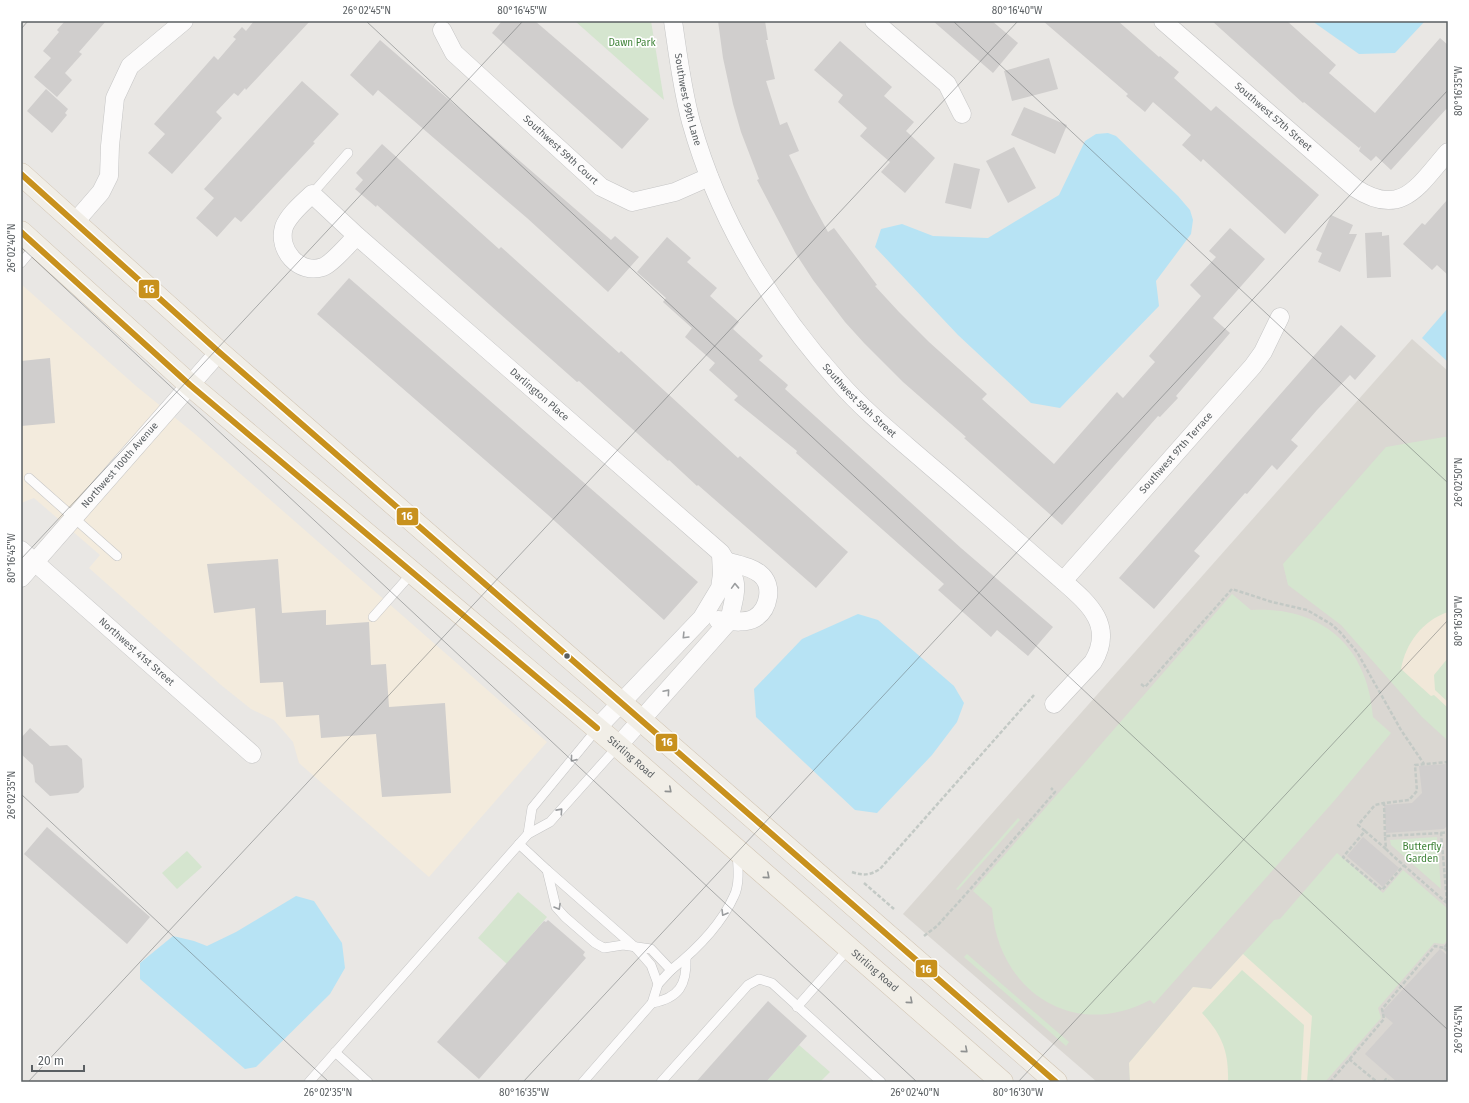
<svg xmlns="http://www.w3.org/2000/svg" width="1469" height="1103" font-family="'Fira Sans',sans-serif">
<rect width="100%" height="100%" fill="#e9e7e4"/>
<path fill="#f3ebdd" d="M21,284L136,386L195,434L547,742L429,877L299,763L293,742L274,720L251,709L221,685L89,568L100,555L34,498L21,503Z"/>
<path fill="#dad7d2" d="M1412,339L1448,371V1082H1097L903,914Z"/>
<g fill="#d5e5cf">
<path d="M575,21H651L664,100Z"/>
<path d="M1444,437H1448V743L1446,739L1422,717L1341,625L1288,585L1283,564L1386,447Z"/>
<path d="M1232,594L1251,610C1321,606 1368,646 1373,717L1391,733L1334,801L1154,1004L1150,1000C1074,1041 998,991 992,908L973,891Z"/>
<path d="M1018,818L1020,820L958,890L956,889Z"/>
<path d="M1437,837L1441,889L1391,845L1390,840Z"/>
<path d="M187,851L202,867L177,889L162,873Z"/>
<path d="M1337,853L1383,893L1403,870L1448,909V939L1444,944L1434,943L1378,1008L1381,1018L1325,1082H1130L1129,1063L1193,987L1211,989L1274,920L1280,919Z"/>
<path d="M518,892L547,917L507,964L478,938Z"/>
<path d="M967,954L1069,1042L1066,1046L964,957Z"/>
<path d="M799,1045L830,1072L820,1082H766Z"/>
</g>
<g fill="#f1e8d9">
<path d="M1448,612V658L1434,675L1435,690L1448,702V708L1434,695L1431,696L1401,669C1406,643 1422,621 1448,612Z"/>
<path d="M1243,954L1312,1016L1307,1082H1301L1304,1025L1242,970L1202,1013C1222,1035 1229,1051 1228,1082H1130L1129,1063L1193,987L1211,989Z"/>
</g>
<g fill="#b7e3f4">
<path d="M1312,21H1425L1395,53L1359,54Z"/>
<path d="M1108,133L1116,136L1178,196L1190,210L1193,220L1191,234L1156,281L1159,306L1060,408L1031,403L958,335L875,247L881,229L902,224L933,236L988,238L1059,195L1085,141L1096,134Z"/>
<path d="M1448,308V362L1422,338Z"/>
<path d="M858,614L878,620L954,686L964,703L957,722L932,755L877,813L855,810L756,717L754,689L802,639Z"/>
<path d="M296,896L314,901L342,943L345,968L330,994L256,1067L245,1069L140,979V963L173,936L194,941L207,946L236,932Z"/>
</g>
<g fill="#d0cecd">
<path d="M65,21H106L79,52L82,54L65,73L72,80L57,97L34,77L51,58L43,51L59,32L57,30Z"/>
<path d="M254,21H310L246,90L245,88L238,96L234,93L216,112L222,118L172,174L148,153L165,134L154,124L214,56L218,60L236,39L233,37L242,27L246,31Z"/>
<path d="M502,21H535L649,119L622,149L492,33Z"/>
<path d="M718,21H765L768,40H766L775,79L766,81L780,125L787,122L799,151L789,155L810,199L828,232L834,228L877,285L875,286L899,312L929,342L987,394L982,399L1054,464L1117,392L1123,398L1155,362L1149,356L1201,296L1190,285L1216,257L1209,251L1230,228L1265,259L1213,318L1230,333L1176,396L1178,398L1160,417L1158,416L1062,525L964,438L966,437L903,382L864,343L845,322L813,280L796,254L757,180L759,179L741,132L733,104L723,58Z"/>
<path d="M933,21H992L1018,43L993,73Z"/>
<path d="M1043,21H1118L1159,57L1160,56L1179,72L1174,78L1211,111L1216,106L1319,195L1285,234L1203,159L1201,162L1182,145L1191,135L1153,102L1145,112L1126,96L1128,94Z"/>
<path d="M1212,21H1287L1336,65L1329,73L1375,113L1440,38L1448,45V107L1391,170L1376,156L1371,161L1359,151L1361,146L1359,148L1304,102L1303,103Z"/>
<path d="M380,40L611,240L615,236L639,257L608,292L527,218L378,90L373,96L350,75Z"/>
<path d="M840,41L892,87L884,96L914,122L906,131L935,158L905,193L881,172L890,162L860,136L867,128L838,102L843,95L814,70Z"/>
<path d="M1049,58L1058,89L1012,101L1004,71Z"/>
<path d="M302,81L339,114L313,142L315,143L241,222L235,217L217,237L196,218L214,198L204,189Z"/>
<path d="M46,89L68,109L65,113L67,115L52,133L27,111Z"/>
<path d="M1024,107L1067,125L1055,154L1011,135Z"/>
<path d="M382,144L499,249L501,247L619,353L621,351L738,458L740,456L848,552L816,588L698,485L697,486L669,460L668,461L579,381L577,382L377,205L376,207L355,189L363,180L356,173Z"/>
<path d="M1014,147L1036,188L1008,203L986,161Z"/>
<path d="M954,163L980,169L971,209L945,203Z"/>
<path d="M1448,199V275L1437,265L1432,270L1403,244L1422,223L1425,225Z"/>
<path d="M1331,215L1353,225L1349,234H1357L1340,272L1318,262L1322,253L1316,250Z"/>
<path d="M1382,232V236L1389,235L1391,277L1367,278L1365,233Z"/>
<path d="M667,237L691,258L687,262L717,288L710,296L739,322L733,329L763,356L759,360L788,385L785,389L961,548L1053,627L1028,656L997,630L991,637L938,590L944,584L796,453L797,451L734,400L738,396L709,370L715,363L685,337L692,328L663,302L666,298L637,272Z"/>
<path d="M349,278L698,582L664,620L547,514L317,314Z"/>
<path d="M1341,325L1376,356L1355,380L1350,375L1317,410L1291,440L1298,446L1277,470L1272,465L1247,494L1245,493L1194,551L1200,556L1154,609L1119,578Z"/>
<path d="M50,358L55,423L21,426V361Z"/>
<path d="M278,559L282,613L326,610V625L369,622L371,665L386,664L389,707L445,703L451,793L382,797L376,734L321,738L319,715L286,717L283,682L260,683L255,608L214,613L207,564Z"/>
<path d="M30,728L50,746L67,745L82,759L84,787L78,793L50,796L35,782L33,765L21,754V738Z"/>
<path d="M1446,764L1448,825L1444,829L1386,833L1384,805L1412,803L1422,793L1419,766Z"/>
<path d="M47,827L150,917L127,944L24,854Z"/>
<path d="M1363,837L1399,868L1383,887L1347,856Z"/>
<path d="M548,920L585,952L583,955L586,958L479,1079L437,1042L544,921L546,922Z"/>
<path d="M1440,949L1448,956V1082H1397L1365,1054L1393,1023L1381,1013Z"/>
<path d="M768,1001L807,1036L766,1082H696Z"/>
</g>
<g fill="none" stroke-linecap="round" stroke-linejoin="round">
<g stroke="#c5c5c5" stroke-width="10">
<g id="lane">
<path d="M312,194L348,153"/>
<path d="M21,263L36,245"/>
<path d="M29,478L117,556"/>
<path d="M373,617L412,573"/>
<path d="M528,834L532,808L597,729"/>
<path d="M519,844L547,870L637,949L651,965L658,984"/>
<path d="M547,870L556,907L565,917L595,943L604,948L623,945L651,949L671,970L658,984L652,1003L583,1082"/>
<path d="M671,970C696,950 721,925 734,896C740,884 738,866 737,853"/>
<path d="M652,1003C679,998 687,985 686,958"/>
<path d="M797,1007L849,948"/>
<path d="M335,1052L368,1082"/>
<path d="M309,1082L528,834L550,822L618,746"/>
<path d="M661,1082L748,985L759,979L772,983L881,1082"/>
</g>
</g>
<g stroke="#c5c5c5" stroke-width="19">
<g id="street">
<path id="s1" d="M673,21C678,55 682,89 691,122C718,219 771,306 838,381C865,412 898,438 929,465C974,503 1018,542 1063,581C1088,603 1115,625 1093,662L1054,704"/>
<path d="M874,21L947,84L962,114"/>
<path id="s2" d="M1163,21L1355,188C1402,219 1419,185 1448,152"/>
<path id="s3" d="M442,30L454,53L601,187L632,202L675,192L709,177"/>
<path d="M75,222L101,192L109,176L110,146L115,98L130,66L184,21"/>
<path id="s4" d="M357,236C348,244 333,263 323,267C299,275 277,250 284,227C289,214 303,203 312,194L357,236L721,553C740,583 737,586 729,621L618,746"/>
<path id="s5" d="M21,550L252,754"/>
<path id="s6" d="M21,578L219,352"/>
<path id="s7" d="M1063,581L1253,366L1263,352L1280,317"/>
<path d="M718,620C729,621 745,624 755,618C769,609 774,585 760,574C750,566 738,565 726,561"/>
<path d="M597,728L702,618L720,588L722,574L721,555"/>
</g>
</g>
<g stroke="#d1c4b2" stroke-width="23">
<g id="primary">
<path d="M21,174L219,352L1056,1082"/>
<path id="s8" d="M21,232L190,385L618,746L1002,1082"/>
</g>
</g>
<g stroke="#c3c9c5" stroke-width="2.5" stroke-dasharray="4 2" stroke-linecap="butt">
<path d="M1141,684L1145,687L1232,589L1272,602L1307,610L1331,624L1340,632L1357,652L1401,730L1424,764"/>
<path d="M1365,831L1358,825L1375,805L1384,803"/>
<path d="M1441,833L1448,832"/>
<path d="M1385,836L1384,803L1409,800L1417,791L1415,765L1448,762"/>
<path d="M1386,849L1365,831L1343,857L1382,890L1404,865"/>
<path d="M852,872C863,876 871,875 880,869L1034,695"/>
<path d="M864,883L894,909"/>
<path d="M1447,902L1441,833L1385,836L1386,849L1392,855L1448,904"/>
<path d="M924,936L937,926L966,894L1055,792L1051,788"/>
<path d="M1444,948L1448,952"/>
<path d="M1349,1059L1377,1082"/>
<path d="M1330,1082L1384,1019L1382,1009L1435,946L1444,948L1448,943"/>
<path d="M1384,1082L1386,1079L1390,1082"/>
</g>
<use href="#lane" stroke="#fcfbfb" stroke-width="9"/>
<use href="#street" stroke="#fcfbfb" stroke-width="18"/>
<use href="#primary" stroke="#f1eee7" stroke-width="22"/>
<g stroke="#fff" stroke-width="9">
<g id="bus-1">
<path d="M21,174L219,352L1056,1082"/>
<path d="M21,232L190,385L597,728"/>
</g>
</g>
<use href="#bus-1" stroke="#c8911d" stroke-width="6"/>
</g>
<defs><path id="oneway-chevron" d="M-2-3.5L2.5 0L-2 3.5" fill="none" stroke-width="1.6" stroke-linecap="round" stroke-linejoin="round"/></defs>
<g stroke="#9b9d9f">
<use href="#oneway-chevron" transform="translate(735 586) rotate(-92)"/>
<use href="#oneway-chevron" transform="translate(685 636) rotate(134)"/>
<use href="#oneway-chevron" transform="translate(667 692) rotate(-49)"/>
<use href="#oneway-chevron" transform="translate(573 759) rotate(129)"/>
<use href="#oneway-chevron" transform="translate(560 811) rotate(-48)"/>
<use href="#oneway-chevron" transform="translate(558 907) rotate(60)"/>
<use href="#oneway-chevron" transform="translate(724 913) rotate(121)"/>
</g>
<g stroke="#8f9191">
<use href="#oneway-chevron" transform="translate(669 790) rotate(41)"/>
<use href="#oneway-chevron" transform="translate(767 876) rotate(41)"/>
<use href="#oneway-chevron" transform="translate(910 1001) rotate(41)"/>
<use href="#oneway-chevron" transform="translate(965 1050) rotate(41)"/>
</g>
<path fill="none" stroke="#5a5f62" stroke-width="1" stroke-opacity="0.45" d="M366,21L1448,1030M953,21L1448,483M21,29L28,21M21,247L917,1082M21,559L523,21M21,794L329,1082M28,1082L1018,21M523,1082L1448,90M1018,1082L1448,620"/>
<circle fill="#5a5f62" stroke="#fff" stroke-width="1.5" cx="567" cy="656" r="3.5"/>
<g text-anchor="middle" dominant-baseline="central" stroke-width="3.5" stroke-linejoin="round" paint-order="stroke">
<g font-size="10" fill="#3f8338" stroke="#fff">
<text x="632" y="43">Dawn Park</text>
<text x="1422" y="847">Butterfly<tspan x="1422" dy="12">Garden</tspan></text>
</g>
<g font-size="10" fill="#5a5f62" stroke="#fff">
<text stroke="none"><textPath href="#s1" startOffset="80">Southwest 99th Lane</textPath></text>
<text stroke="none"><textPath href="#s2" startOffset="146">Southwest 57th Street</textPath></text>
<text stroke="none"><textPath href="#s3" startOffset="170">Southwest 59th Court</textPath></text>
<text stroke="none"><textPath href="#s4" startOffset="461">Darlington Place</textPath></text>
<text stroke="none"><textPath href="#s1" startOffset="432">Southwest 59th Street</textPath></text>
<text stroke="none"><textPath href="#s7" startOffset="171">Southwest 97th Terrace</textPath></text>
<text stroke="none"><textPath href="#s6" startOffset="150">Northwest 100th Avenue</textPath></text>
<text stroke="none"><textPath href="#s5" startOffset="154">Northwest 41st Street</textPath></text>
<text stroke="none"><textPath href="#s8" startOffset="805">Stirling Road</textPath></text>
<text stroke="none"><textPath href="#s8" startOffset="1129">Stirling Road</textPath></text>
</g>
</g>
<g stroke="#fff" stroke-width="1.5">
<rect x="138" y="279" width="22" height="20" rx="4" fill="#c8911d"/>
<rect x="396" y="507" width="23" height="19" rx="4" fill="#c8911d"/>
<rect x="655" y="733" width="23" height="19" rx="4" fill="#c8911d"/>
<rect x="915" y="959" width="23" height="19" rx="4" fill="#c8911d"/>
</g>
<g font-size="11" text-anchor="middle" font-weight="bold" fill="#fff">
<text x="149" y="293">16</text>
<text x="407" y="520">16</text>
<text x="667" y="746">16</text>
<text x="926" y="973">16</text>
</g>
<rect width="1469" height="1103" fill="none" stroke="#ffffff" stroke-width="44"/>
<path d="M32 1065v6h52v-6" fill="none" stroke="#5a5f62" stroke-width="2"/>
<text x="38" y="1065" font-size="12" fill="#5a5f62" stroke="#ffffff" stroke-width="3" paint-order="stroke">20 m</text>
<rect x="22" y="22" width="1425" height="1059" fill="none" stroke="#5a5f62" stroke-width="1.5"/>
<g font-size="10" text-anchor="middle" fill="#5a5f62">
<text x="367" y="14">26°02'45"N</text>
<text x="522" y="14">80°16'45"W</text>
<text x="1017" y="14">80°16'40"W</text>
<text transform="translate(1458 91) rotate(-90)" y="4">80°16'35"W</text>
<text transform="translate(11 248) rotate(-90)" y="4">26°02'40"N</text>
<text transform="translate(1458 482) rotate(-90)" y="4">26°02'50"N</text>
<text transform="translate(11 558) rotate(-90)" y="4">80°16'45"W</text>
<text transform="translate(1458 621) rotate(-90)" y="4">80°16'30"W</text>
<text transform="translate(11 795) rotate(-90)" y="4">26°02'35"N</text>
<text transform="translate(1458 1029) rotate(-90)" y="4">26°02'45"N</text>
<text x="328" y="1096">26°02'35"N</text>
<text x="524" y="1096">80°16'35"W</text>
<text x="915" y="1096">26°02'40"N</text>
<text x="1018" y="1096">80°16'30"W</text>
</g>
</svg>
